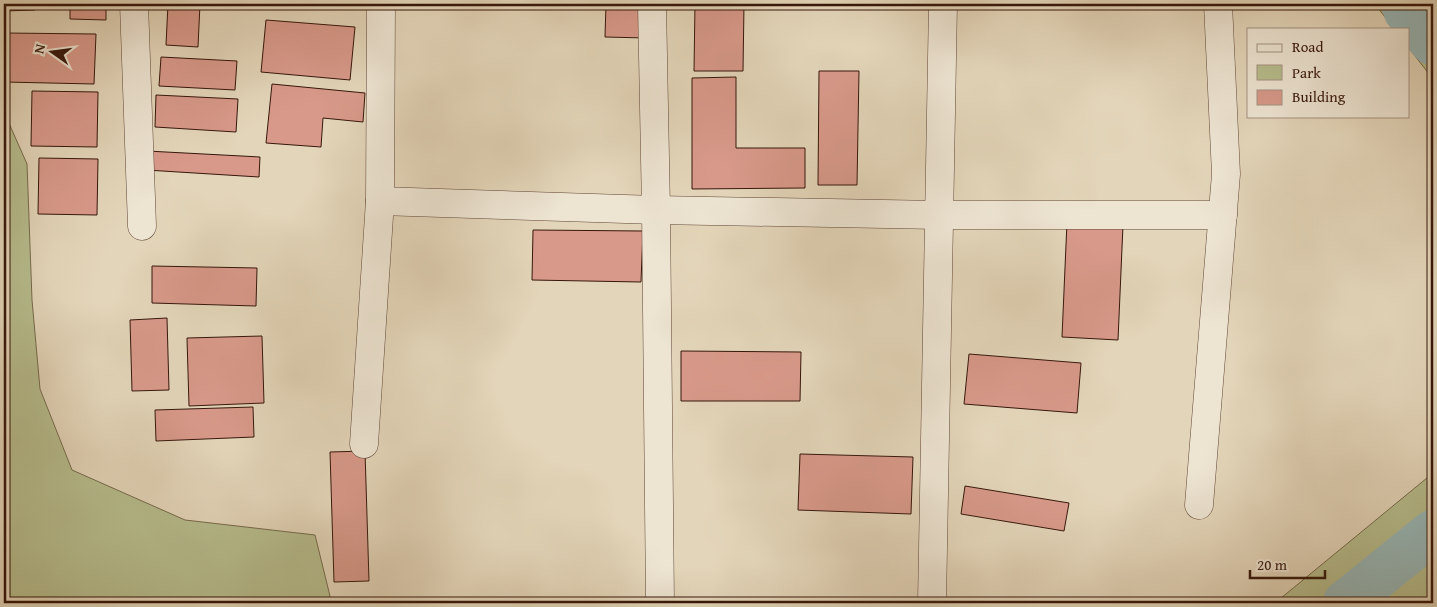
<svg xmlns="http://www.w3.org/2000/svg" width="1437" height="607" font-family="'Gentium Book Plus',serif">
<rect width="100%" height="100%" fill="#e3d5b9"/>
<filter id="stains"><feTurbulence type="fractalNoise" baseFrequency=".004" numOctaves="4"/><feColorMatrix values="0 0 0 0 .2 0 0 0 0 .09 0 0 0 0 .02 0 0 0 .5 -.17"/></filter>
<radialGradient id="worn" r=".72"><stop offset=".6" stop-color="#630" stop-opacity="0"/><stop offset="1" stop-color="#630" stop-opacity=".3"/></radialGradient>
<g fill="#b6bc8d" stroke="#766a4c">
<path d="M1375,4H1433V79L1408,47V29H1394Z"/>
<path d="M4,112L27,164L32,300L40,389L72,470L185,520L315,535L330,596L327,603H4Z"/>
<path d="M1433,473V603H1275Z"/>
</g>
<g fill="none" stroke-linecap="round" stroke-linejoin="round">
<g stroke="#97b7b7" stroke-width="45">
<path d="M1404,4L1406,11L1433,43"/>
<path d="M1345,603L1433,532"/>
</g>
</g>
<g fill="#d8998a" stroke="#36170a">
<path d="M4,4H35V10L4,11Z"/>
<path d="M70,4H106V20L70,19Z"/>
<path d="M168,4H200L198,47L166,45Z"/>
<path d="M606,4H647L646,38L605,37Z"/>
<path d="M695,4H744L743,71H694Z"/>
<path d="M266,20L355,27L350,80L261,72Z"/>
<path d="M5,33L96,34L94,84L4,82Z"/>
<path d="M161,57L237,61L235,90L159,86Z"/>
<path d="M819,71H859L857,185H818Z"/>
<path d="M736,77V148H805V188L692,189V78Z"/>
<path d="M272,84L365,93L363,122L323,118L321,147L266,143Z"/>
<path d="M32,91L98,92L97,147L31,146Z"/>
<path d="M156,95L238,99L236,132L155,127Z"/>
<path d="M147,151L260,157L259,177L146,170Z"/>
<path d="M39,158L98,159L97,215L38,214Z"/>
<path d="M1067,222L1123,225L1118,340L1062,337Z"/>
<path d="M533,230L643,231L641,282L532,280Z"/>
<path d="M152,266L257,268L256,306L152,303Z"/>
<path d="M167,318L169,390L132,391L130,320Z"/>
<path d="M262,336L264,403L189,406L187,338Z"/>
<path d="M681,351L801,352L800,401H681Z"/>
<path d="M969,354L1081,363L1077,413L964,404Z"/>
<path d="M253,407L254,437L156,441L155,410Z"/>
<path d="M365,451L369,581L334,582L330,452Z"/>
<path d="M800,454L913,457L911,514L798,510Z"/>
<path d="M965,486L1069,503L1064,531L961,514Z"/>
</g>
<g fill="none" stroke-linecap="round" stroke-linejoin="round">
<g stroke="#614636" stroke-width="29">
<g id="minor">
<path d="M134,4L142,226"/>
<path d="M652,4L656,210L660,603"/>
<path d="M380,201L656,210L939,215H1223"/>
<path d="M364,444L380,201L381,4"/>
<path d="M1199,505L1226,174L1218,4"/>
<path d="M932,603L943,4"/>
</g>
</g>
<use href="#minor" stroke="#ede4d2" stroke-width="28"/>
</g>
<rect width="1437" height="607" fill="none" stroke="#e3d5b9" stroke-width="20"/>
<rect x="5" y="5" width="1427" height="597" fill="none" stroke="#36170a" stroke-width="2.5"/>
<rect x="10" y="10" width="1417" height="587" fill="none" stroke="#36170a"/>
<rect x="1247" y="28" width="162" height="90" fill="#ede4d2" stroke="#a49282"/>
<rect x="1257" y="44" width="25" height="8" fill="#ede4d2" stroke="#a49282"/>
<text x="1292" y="52" font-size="15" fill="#36170a">Road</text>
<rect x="1257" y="65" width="25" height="15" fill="#b6bc8d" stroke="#a49282"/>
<text x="1292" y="78" font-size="15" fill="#36170a">Park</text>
<rect x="1257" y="90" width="25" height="15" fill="#d8998a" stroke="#a49282"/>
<text x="1292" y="102" font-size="15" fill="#36170a">Building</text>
<g transform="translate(52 52) rotate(284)" stroke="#ede4d2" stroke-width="4" paint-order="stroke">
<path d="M0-4L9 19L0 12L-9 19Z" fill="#36170a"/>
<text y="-8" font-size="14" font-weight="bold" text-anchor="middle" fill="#36170a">N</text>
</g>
<path d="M1250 570v8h75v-8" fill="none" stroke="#36170a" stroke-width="2.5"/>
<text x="1257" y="570" font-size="15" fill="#36170a" stroke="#ede4d2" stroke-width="4" paint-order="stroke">20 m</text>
<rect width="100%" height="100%" filter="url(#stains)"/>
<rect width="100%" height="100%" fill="url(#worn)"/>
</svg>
